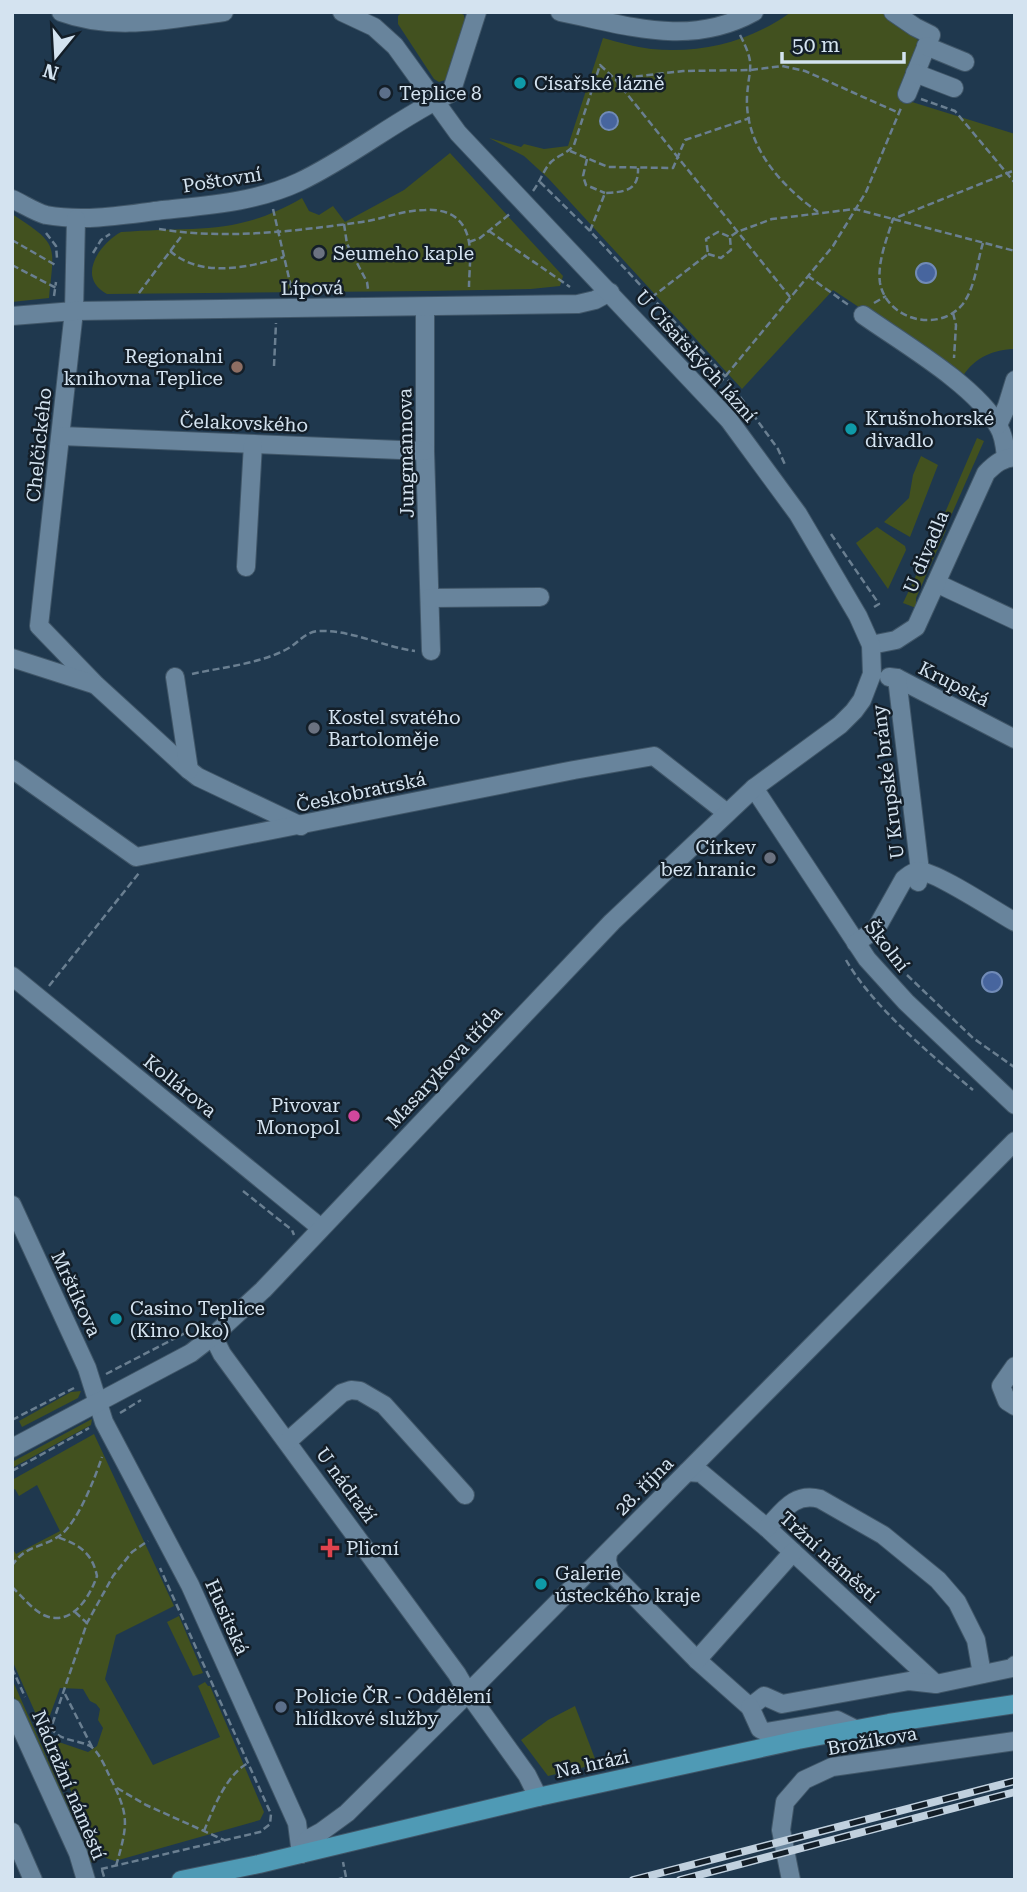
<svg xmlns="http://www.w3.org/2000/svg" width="1027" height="1892" font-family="'Roboto Serif',serif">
<rect width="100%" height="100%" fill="#1f384e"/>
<g fill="#42511f">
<path d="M402,12H458L464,15L465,21L445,80L439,82L434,79L398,24V16Z"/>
<path d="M791,12H881L914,35L919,42L904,87L912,102L1015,134V349C994,349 974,358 963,376L833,290L742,389L548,178L524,156L489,138L521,147L524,144L544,149L568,146L603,38C618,42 635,47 651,49C701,54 750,42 791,12Z"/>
<path d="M450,153L563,276L560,286L531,289L426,291L107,294C76,278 99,244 121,232C192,226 236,237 302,198L309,211L319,215L333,206L345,222L404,190Z"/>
<path d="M12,214C60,245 54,244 49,298L12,302Z"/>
<path d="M977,438L984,441L950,518L944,515Z"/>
<path d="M921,456L938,465L910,537L884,522L909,498L913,475Z"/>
<path d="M877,527L905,546L906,550L888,589L856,543Z"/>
<path d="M939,527L946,530L916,598V608L903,603Z"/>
<path d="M81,1391L78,1398L22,1427L19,1421L71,1392Z"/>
<path d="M92,1419L91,1425L12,1468V1462Z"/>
<path d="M94,1434L174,1606L116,1635L105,1679L153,1765L220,1737L198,1686L205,1682L208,1686H210L264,1812L260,1820L115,1861L106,1858L98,1850L50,1745L53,1740L88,1752L97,1746L103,1728L98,1720L100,1709L96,1704L90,1701L83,1689L60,1688L46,1726L42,1728L12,1660V1548L16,1554L60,1531L37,1485L19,1496L15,1489L12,1490V1480Z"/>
<path d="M179,1616L203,1673L193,1676L167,1622Z"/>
<path d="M12,1679L93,1862L88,1863L12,1692Z"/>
<path d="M575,1706L597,1764L548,1776L521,1740L548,1720Z"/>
</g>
<g fill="#47659e" stroke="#718bb7" stroke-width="2">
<circle cx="609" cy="121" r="9"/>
<circle cx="926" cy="273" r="10"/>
<circle cx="992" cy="982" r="10"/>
</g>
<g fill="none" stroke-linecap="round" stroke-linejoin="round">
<g stroke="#405668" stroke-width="20">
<g id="minor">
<path d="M61,12C115,32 169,19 224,12"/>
<path d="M560,12C627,25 689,48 754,12"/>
<path d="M893,12L915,27L931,35L907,94"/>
<path d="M926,46L965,62"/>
<path d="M915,73L954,88"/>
<path d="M12,199C23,204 35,212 46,215C84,222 125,215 163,210C209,205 256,202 299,182C352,157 398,118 451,93L477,12"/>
<path d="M76,219L74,311L39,626L96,685L189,770L198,777L301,826"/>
<path d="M425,307V451L431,651"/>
<path d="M863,315C901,342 977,386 998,426C1004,435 1005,447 1006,457"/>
<path d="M12,316L74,311L578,304L595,300L610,292"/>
<path d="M998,425L1007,406L1015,380"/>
<path d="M61,436L425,451"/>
<path d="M246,567L253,444"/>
<path d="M936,583L1015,620"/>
<path d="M430,598L540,597"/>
<path d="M871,645L896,640L916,627L986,473C995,464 1002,458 1015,457"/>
<path d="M12,658L93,684"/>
<path d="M175,677L189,770"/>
<path d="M889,677L897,678L1015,739"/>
<path d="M897,678L920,871L918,882"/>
<path d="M12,769L136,857L574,770L654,756L727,813"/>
<path d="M754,788L867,959L906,1002L1015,1105"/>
<path d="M856,943L876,929L904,879C908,876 912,872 918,871C934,870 997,912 1015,922"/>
<path d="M12,976L321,1228"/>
<path d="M12,1205L87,1368L104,1422L190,1585L297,1823L301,1854"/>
<path d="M213,1336L222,1354L457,1674L468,1693L527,1775L538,1797"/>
<path d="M1015,1366L1001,1386L1007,1401L1015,1406"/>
<path d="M288,1441L342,1393L351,1390L360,1391L384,1405L465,1495"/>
<path d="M12,1448L191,1353L213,1336L263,1290L612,922L754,788L840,725L854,711L862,700L872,674L871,645L858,616L798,514L729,420L458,133L395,46L374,27L342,12"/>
<path d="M687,1472L701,1473L767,1528L936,1684"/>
<path d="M767,1528C783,1511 794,1492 820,1499L883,1535L938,1580L957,1602L976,1640L982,1674"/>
<path d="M608,1553L607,1561L610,1571L697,1660L750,1707L764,1696L782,1704L909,1681L936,1684L1012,1668L1015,1665"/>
<path d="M697,1660L793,1552"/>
<path d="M750,1707L760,1729L766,1732L837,1720L855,1729"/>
<path d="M12,1708L78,1853L86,1880"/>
<path d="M12,1832L33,1880"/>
<path d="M301,1854L308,1839L321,1832L347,1813L468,1693L1015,1141"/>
<path d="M791,1880L781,1830L785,1802L804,1780L832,1767L1015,1741"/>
</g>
</g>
<g stroke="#405668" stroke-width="20">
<path id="major" d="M181,1880L259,1864L538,1797L798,1740L889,1723L1015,1704"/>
</g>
<g stroke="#6a7f91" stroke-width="2.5" stroke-dasharray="7 3.5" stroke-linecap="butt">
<path d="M740,35C756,66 749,65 747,97C745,146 781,186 818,212"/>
<path d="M615,79L683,71L751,70L782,66L805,71L899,113"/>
<path d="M921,99L955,111L1015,183"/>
<path d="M570,151L608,167L673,168L685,140L750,118"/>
<path d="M587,159L583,176L586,185L605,193"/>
<path d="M540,182L590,231L725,376L778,449L786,467"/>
<path d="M533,191C540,182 544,169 551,162C559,155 568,153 574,145L600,65L615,79L790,297"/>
<path d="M273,209L292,291"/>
<path d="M344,224L347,244L367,282L368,289"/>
<path d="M159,229C226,240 295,231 362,222C383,219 403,210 425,210C434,209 447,211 455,217C476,233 469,264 469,287"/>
<path d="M489,231L570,287"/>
<path d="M590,231L605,193C624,192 639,191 638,168"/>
<path d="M46,233L56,246L57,258"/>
<path d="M12,240L57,266"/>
<path d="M469,242L480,238L511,213"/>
<path d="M983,243C977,262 975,289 962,305C938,333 887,320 880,283C877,263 887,238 893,219L1015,170"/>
<path d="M170,251C201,278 246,268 284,257"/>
<path d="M93,253L101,240L110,234"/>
<path d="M708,254L721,258L731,250L730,238"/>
<path d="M12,265L56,288"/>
<path d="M808,276L850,306"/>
<path d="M139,293L183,234"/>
<path d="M54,296L56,282"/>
<path d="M874,303L886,296"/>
<path d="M643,304L708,254L706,239L718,232L730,237L737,232L772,219L855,209L1015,251"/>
<path d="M953,313L956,325L954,358"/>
<path d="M274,366L276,323"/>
<path d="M719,384L833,246L866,192L901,108"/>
<path d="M831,534L879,604L874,607"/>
<path d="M192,674C223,667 259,664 287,649C299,643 304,632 319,631C352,630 384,647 415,651"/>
<path d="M885,945L893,960"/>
<path d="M846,960C873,1007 931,1055 973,1090"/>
<path d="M907,975L973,1038L1014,1067"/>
<path d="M49,986L139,873"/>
<path d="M243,1191L292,1230L294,1235"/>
<path d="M106,1374L187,1332"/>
<path d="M120,1413L141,1400"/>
<path d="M12,1420L74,1388"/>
<path d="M12,1471L89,1428"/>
<path d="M12,1566C24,1545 44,1548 62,1534C79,1519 95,1478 102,1457"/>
<path d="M12,1587C22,1596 33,1611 46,1616C73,1626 90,1596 97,1576C92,1552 78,1544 57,1537"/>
<path d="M75,1612L87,1623"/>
<path d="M12,1668L25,1697"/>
<path d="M65,1694L92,1747"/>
<path d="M117,1788L146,1805L224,1840"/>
<path d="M204,1831C213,1809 226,1775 248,1763"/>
<path d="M116,1866C129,1821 129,1815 108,1773C104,1764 98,1751 90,1746C76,1739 61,1742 51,1728L87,1623L113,1576L132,1552L148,1541"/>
<path d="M101,1869L260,1832L270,1824L271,1814L160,1568"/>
<path d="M102,1870L105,1880"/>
<path d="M336,1880L346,1877L343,1862"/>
</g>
<use href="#minor" stroke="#68849c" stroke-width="18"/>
<use href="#major" stroke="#4f9ab5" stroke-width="18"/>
<g stroke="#c0d0de" stroke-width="8">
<g id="rail">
<path d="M633,1880L1015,1781"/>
<path d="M680,1880L1015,1792"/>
</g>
</g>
<use href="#rail" stroke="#131e28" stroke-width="5" stroke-dasharray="16" stroke-linecap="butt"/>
</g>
<g fill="#0f9aa8" stroke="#131e28" stroke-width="2.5">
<circle cx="520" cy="83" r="7"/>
<circle cx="851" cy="429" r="7"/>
<circle cx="116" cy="1319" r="7"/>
<circle cx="541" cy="1584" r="7"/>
</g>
<g fill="#5c6f8a" stroke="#131e28" stroke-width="2.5">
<circle cx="385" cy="93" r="7"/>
<circle cx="281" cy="1707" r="7"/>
</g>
<g fill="#6b7280" stroke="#131e28" stroke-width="2.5">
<circle cx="319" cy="253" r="7"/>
<circle cx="314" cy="728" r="7"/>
<circle cx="770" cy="858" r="7"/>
</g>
<circle fill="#8d6e63" stroke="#131e28" stroke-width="2.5" cx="237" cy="367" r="7"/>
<circle fill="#d1479c" stroke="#131e28" stroke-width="2.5" cx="354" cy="1116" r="7"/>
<path fill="#e0444e" stroke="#131e28" stroke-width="2.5" d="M326.5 1537.5h7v7h7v7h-7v7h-7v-7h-7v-7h7z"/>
<g text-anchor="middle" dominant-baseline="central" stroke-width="5" stroke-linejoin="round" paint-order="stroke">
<g font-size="19" fill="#d4e3f0" stroke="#131e28" text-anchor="start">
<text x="534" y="83">Císařské lázně</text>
<text x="399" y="93">Teplice 8</text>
<text x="333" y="253">Seumeho kaple</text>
<text x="223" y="356" text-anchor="end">Regionalni<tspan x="223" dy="22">knihovna Teplice</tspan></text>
<text x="865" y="418">Krušnohorské<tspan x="865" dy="22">divadlo</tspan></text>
<text x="328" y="717">Kostel svatého<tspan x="328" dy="22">Bartoloměje</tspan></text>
<text x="756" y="847" text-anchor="end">Církev<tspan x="756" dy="22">bez hranic</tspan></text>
<text x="340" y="1105" text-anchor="end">Pivovar<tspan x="340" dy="22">Monopol</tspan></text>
<text x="130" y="1308">Casino Teplice<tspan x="130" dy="22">(Kino Oko)</tspan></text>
<text x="346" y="1548">Plicní</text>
<text x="555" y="1573">Galerie<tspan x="555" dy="22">ústeckého kraje</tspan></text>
<text x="295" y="1696">Policie ČR - Oddělení<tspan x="295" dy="22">hlídkové služby</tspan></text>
</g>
<g font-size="19" fill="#d4e3f0" stroke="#131e28">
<text transform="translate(222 180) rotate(-9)">Poštovní</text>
<text transform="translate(312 288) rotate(-1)">Lípová</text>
<text transform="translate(696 356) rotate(48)">U Císařských lázní</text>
<text transform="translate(244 423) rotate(2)">Čelakovského</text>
<text transform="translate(39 445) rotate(-84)">Chelčického</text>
<text transform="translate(406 453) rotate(-91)">Jungmannova</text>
<text transform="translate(926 552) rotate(-67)">U divadla</text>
<text transform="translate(954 684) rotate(27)">Krupská</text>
<text transform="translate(888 782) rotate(-97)">U Krupské brány</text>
<text transform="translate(361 792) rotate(-12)">Českobratrská</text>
<text transform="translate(887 946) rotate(52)">Školní</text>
<text transform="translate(444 1067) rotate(-47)">Masarykova třída</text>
<text transform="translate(180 1086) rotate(39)">Kollárova</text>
<text transform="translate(76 1294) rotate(65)">Mrštíkova</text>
<text transform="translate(346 1485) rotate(54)">U nádraží</text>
<text transform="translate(644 1486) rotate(-45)">28. října</text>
<text transform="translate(829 1557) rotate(42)">Tržní náměstí</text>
<text transform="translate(227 1617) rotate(66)">Husitská</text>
<text transform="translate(872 1741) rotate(-10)">Brožíkova</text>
<text transform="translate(592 1764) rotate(-12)">Na hrázi</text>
<text transform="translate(69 1785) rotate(67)">Nádražní náměstí</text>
</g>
</g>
<rect width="1027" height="1892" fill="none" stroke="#d4e3f0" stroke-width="28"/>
<g transform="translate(56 56) rotate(198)" stroke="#131e28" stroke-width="5" paint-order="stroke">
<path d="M0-5L12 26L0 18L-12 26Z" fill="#d4e3f0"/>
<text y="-10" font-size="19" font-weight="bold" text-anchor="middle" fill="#d4e3f0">N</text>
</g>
<path d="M782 52v10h122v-10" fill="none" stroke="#d4e3f0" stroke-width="3.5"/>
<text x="792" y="52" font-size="21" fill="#d4e3f0" stroke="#131e28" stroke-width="5" paint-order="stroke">50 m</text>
</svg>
